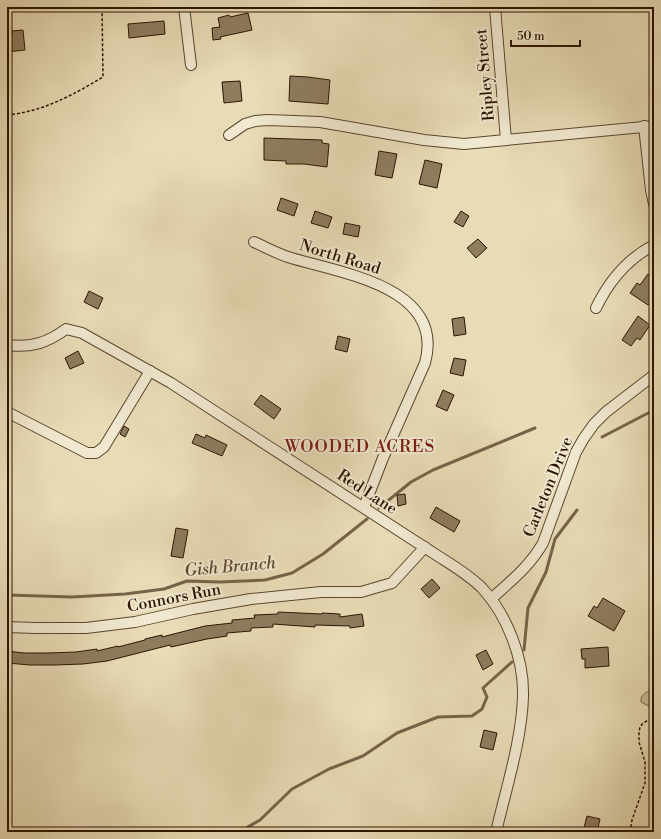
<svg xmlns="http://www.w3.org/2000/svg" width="661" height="839" font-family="'Libre Bodoni',serif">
<rect width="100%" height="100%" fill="#e8dcb6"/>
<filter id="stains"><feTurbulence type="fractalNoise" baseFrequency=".005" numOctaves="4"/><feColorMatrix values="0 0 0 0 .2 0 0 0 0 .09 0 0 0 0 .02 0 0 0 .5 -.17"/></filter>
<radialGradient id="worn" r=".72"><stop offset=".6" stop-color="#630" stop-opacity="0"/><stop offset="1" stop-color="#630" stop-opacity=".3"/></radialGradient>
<path fill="#c8ba97" stroke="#7a674c" d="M650,691L654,693V709L641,702C640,696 645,692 650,691Z"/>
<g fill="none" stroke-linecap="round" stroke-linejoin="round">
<g stroke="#766348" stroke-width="3">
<path d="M602,437L654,410"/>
<path d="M379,508L411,482L433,470L535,428"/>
<path d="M7,595L72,597L125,594L164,589L187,581L220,582L265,580L292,573L323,554L367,519"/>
<path d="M524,650L528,608L546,572L555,539L577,510"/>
<path d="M239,832L260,820L292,789L329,769L363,756L397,733L438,717L472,716L482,709L487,697L483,688L512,662"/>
</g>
</g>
<g fill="#8e7c5f" stroke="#2c1400">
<path d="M248,13L252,30L220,37L221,39L213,40L212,28L220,27L218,18L229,15L230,17Z"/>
<path d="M164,21L165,34L129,38L128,24Z"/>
<path d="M23,30L25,50L7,52V35H12V31Z"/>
<path d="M290,76L308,77L330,80L328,104L289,101Z"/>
<path d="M240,81L242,101L224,103L222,82Z"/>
<path d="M264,138L322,140V143L329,144L327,167L304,164H286V161L264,160Z"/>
<path d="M379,151L397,154L392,178L375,175Z"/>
<path d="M425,160L442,164L437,188L419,184Z"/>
<path d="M281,198L298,204L294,216L277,210Z"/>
<path d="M315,211L332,217L328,228L311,223Z"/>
<path d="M461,211L469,216L463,227L454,222Z"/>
<path d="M345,223L360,226L358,237L343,234Z"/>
<path d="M478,239L487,248L476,258L467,248Z"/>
<path d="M648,274L654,278V297L648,305L630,293L637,283L640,285Z"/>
<path d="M89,291L103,298L98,309L84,302Z"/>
<path d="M638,316L650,325L640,340L637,338L631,346L622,340Z"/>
<path d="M464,317L466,334L454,336L452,319Z"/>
<path d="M338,336L350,339L347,352L335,349Z"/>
<path d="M78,351L84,363L70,369L65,358Z"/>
<path d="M454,358L466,360L463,376L450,373Z"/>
<path d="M443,390L454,395L447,411L436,406Z"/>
<path d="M261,395L281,409L274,419L254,404Z"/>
<path d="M124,426L129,429L125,437L120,434Z"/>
<path d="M196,434L205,438L206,435L227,445L222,456L192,443Z"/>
<path d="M405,494L406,504L398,506L397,495Z"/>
<path d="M436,507L460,521L454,532L430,518Z"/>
<path d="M176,528L188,530L183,558L171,556Z"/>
<path d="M432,579L440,588L429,598L421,589Z"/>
<path d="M603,598L625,611L614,631L588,616L594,606L597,608Z"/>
<path d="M278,612L322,614V613L340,614V617L362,614L364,626L350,628V626L315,625V627L273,624V627L251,628V631L227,633V636L207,639L171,647L170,645L107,661L83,664L55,665H30L7,663V651L24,653H47L76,652L97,649V651L118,646V647L145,640V639L162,635V637L205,626L232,623V620L255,618L254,615L278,614Z"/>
<path d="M608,647L609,666L585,668V659H582L581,649Z"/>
<path d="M486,650L493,664L483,670L476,655Z"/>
<path d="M484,730L497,733L493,750L480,747Z"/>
<path d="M587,816L600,819L597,832H583Z"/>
</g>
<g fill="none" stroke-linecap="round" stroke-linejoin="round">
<g stroke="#5b462e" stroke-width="12">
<g id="street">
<path d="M184,7L191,65"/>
<path d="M495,7L506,140"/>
<path d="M644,126L651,190L654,204"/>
<path d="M229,135L245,124L255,121L268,120L320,122L424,140L464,144L654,126"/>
<path d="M254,242C265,247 276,253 288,257C339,273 446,286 425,363L383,458L364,507"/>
<path d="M596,308C609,281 627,259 654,245"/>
<path d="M7,345C31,348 47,343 66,329L82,333L171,383L438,556C452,565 469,575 482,588C507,615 524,658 523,696C522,739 506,789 496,832"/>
<path d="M7,412L87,453H96L104,447L150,371"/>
<path d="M491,599C512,580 529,567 543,543L576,452L584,438L594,424L606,412L654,375"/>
<path d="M7,627L35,628H86L135,622L193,609L251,599L321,592H361L392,583L425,547"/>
</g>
</g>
<g stroke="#2c1400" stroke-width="1.5" stroke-dasharray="3 2" stroke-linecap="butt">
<path d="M7,115C42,112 73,95 103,77L102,7"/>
<path d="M630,832L632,820L645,783V762L639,742V732L640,727L643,723L647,721H654"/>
</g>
<use href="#street" stroke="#f0e8d0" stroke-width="10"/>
</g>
<g text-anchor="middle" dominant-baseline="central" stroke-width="4" stroke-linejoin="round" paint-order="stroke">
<g font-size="16" fill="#2c1400" stroke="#f0e8d0">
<text transform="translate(485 75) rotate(-95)">Ripley Street</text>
<text transform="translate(340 257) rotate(17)">North Road</text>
<text transform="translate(548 487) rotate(-68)">Carleton Drive</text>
<text transform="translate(367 492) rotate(33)">Red Lane</text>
<text transform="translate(174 598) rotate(-11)">Connors Run</text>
</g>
<g font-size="17" letter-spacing="1" fill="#7a1f14" stroke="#f0e8d0">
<text x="360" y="447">WOODED ACRES</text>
</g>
<g font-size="17" font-style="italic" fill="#5e4930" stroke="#f0e8d0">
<text transform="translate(230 567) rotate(-5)">Gish Branch</text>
</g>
</g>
<rect width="661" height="839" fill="none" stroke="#e8dcb6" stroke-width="24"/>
<rect x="8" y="8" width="645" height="823" fill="none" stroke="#2c1400" stroke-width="2"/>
<rect x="12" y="12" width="637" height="815" fill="none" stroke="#2c1400"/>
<path d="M511 40v6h69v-6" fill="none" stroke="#2c1400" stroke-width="2"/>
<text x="517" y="40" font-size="12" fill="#2c1400" stroke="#f0e8d0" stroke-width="3" paint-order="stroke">50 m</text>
<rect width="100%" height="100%" filter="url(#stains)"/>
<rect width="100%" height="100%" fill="url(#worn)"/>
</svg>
